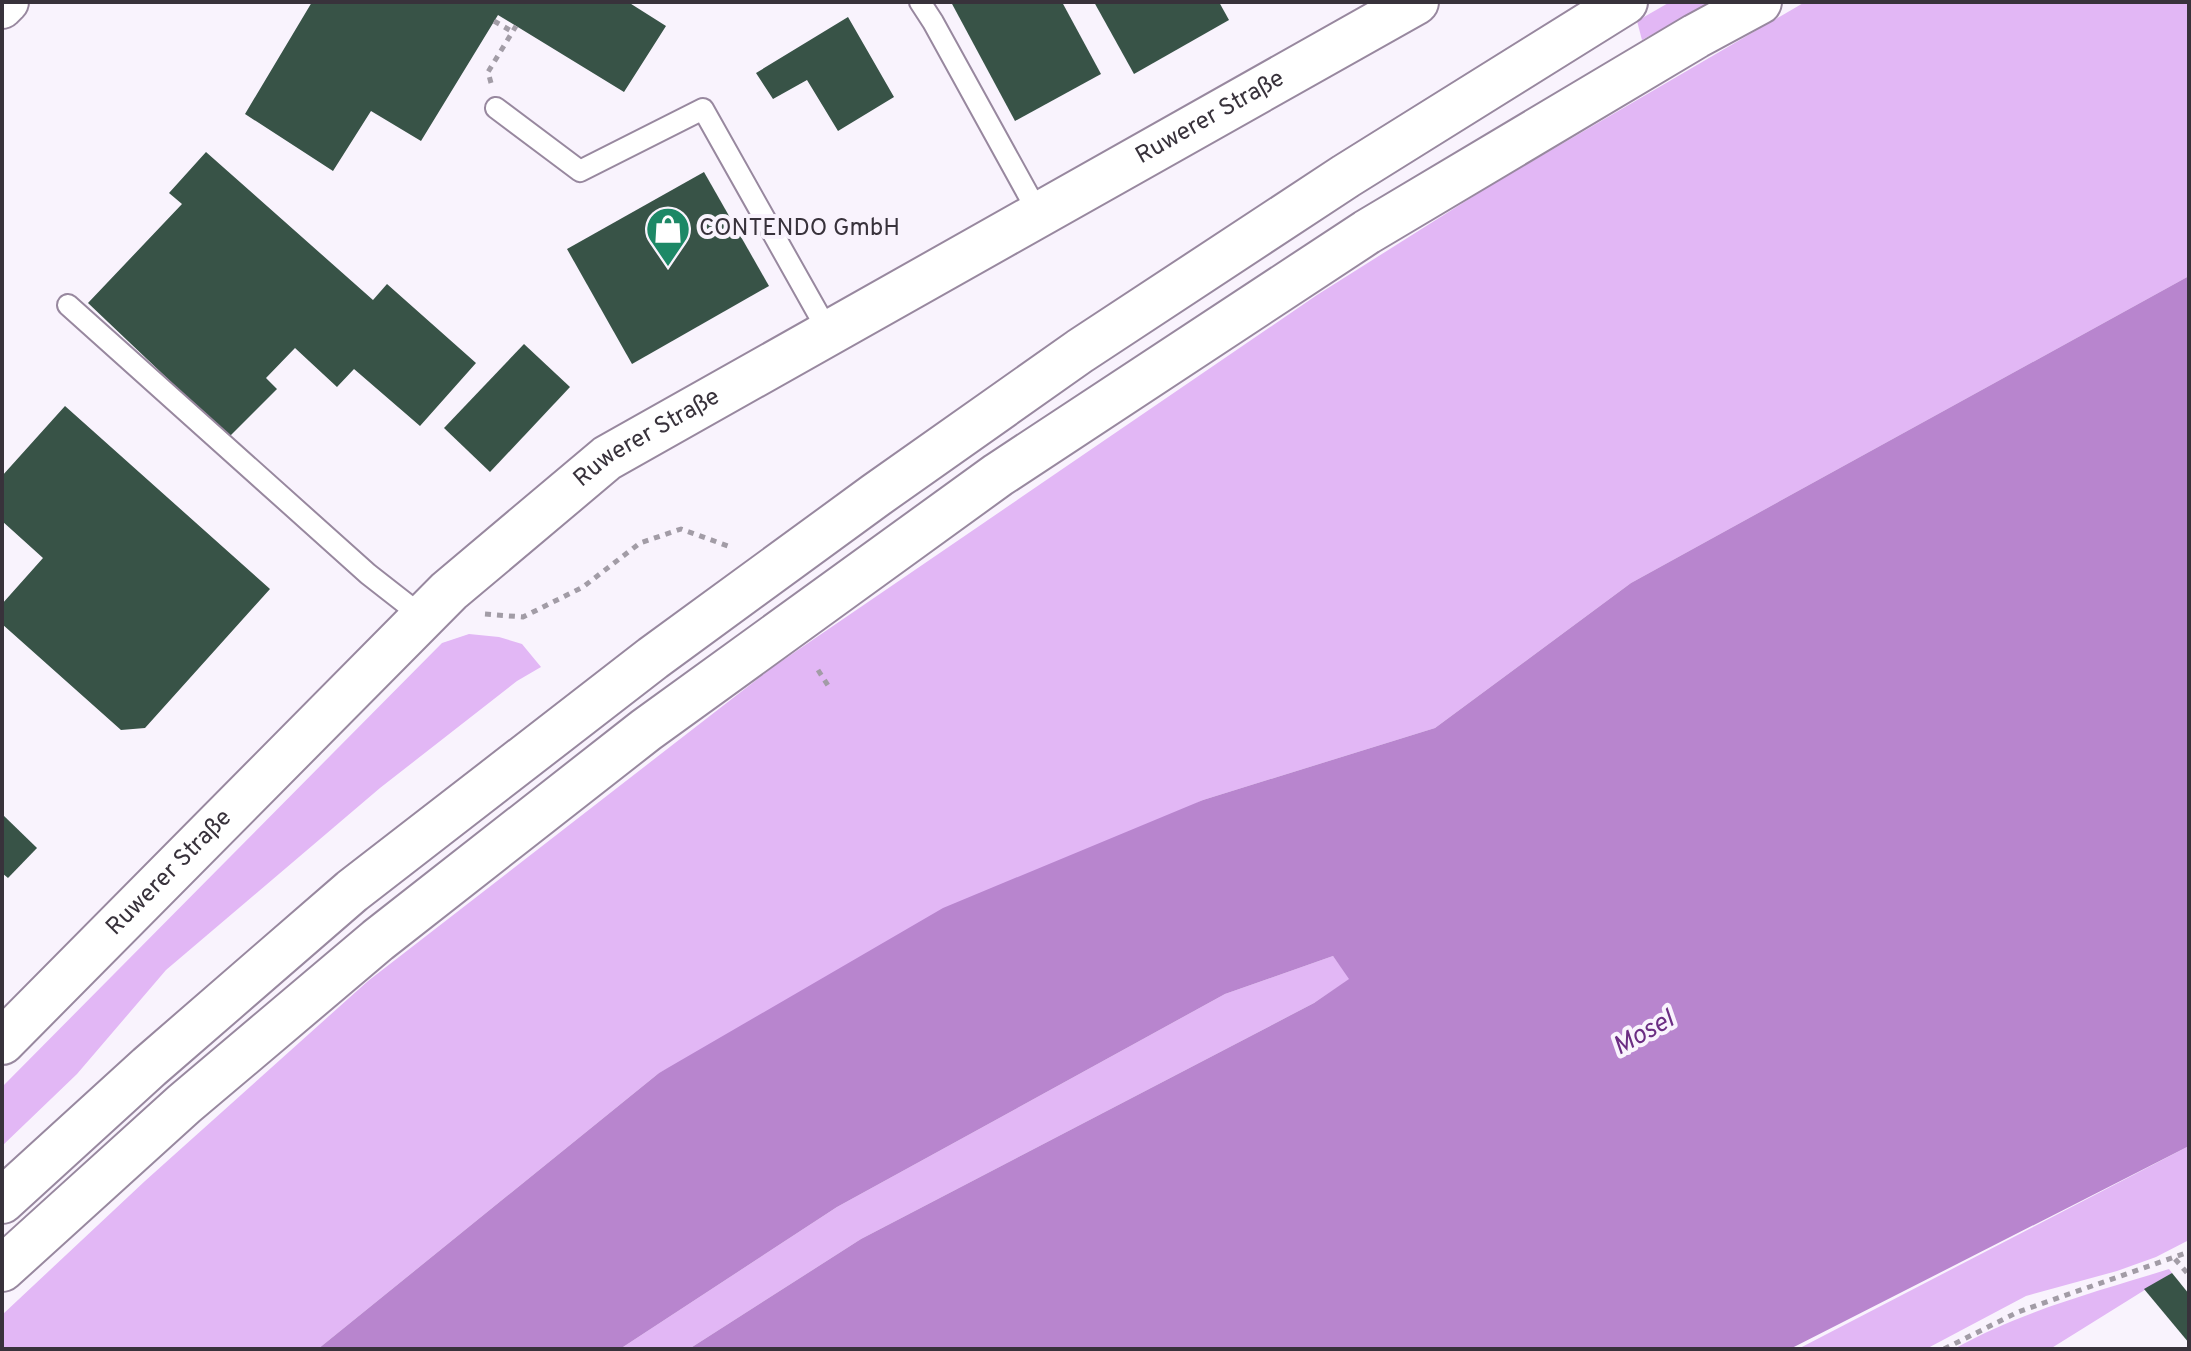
<svg xmlns="http://www.w3.org/2000/svg" width="2191" height="1351" font-family="Overpass,sans-serif">
<rect width="100%" height="100%" fill="#f9f3fd"/>
<g fill="#e2b7f5">
<path d="M1670,2H1712L1642,40L1637,21Z"/>
<path d="M1805,2H2189V276L1631,583L1435,728L1203,800L659,1073L318,1349H2V1315L145,1181L368,981L773,667L1317,295L1488,187Z"/>
<path d="M469,634L499,637L522,644L541,667L517,681L380,788L166,970L77,1074L2,1146V1087L442,643Z"/>
<path d="M1333,956L1350,979L1314,1003L861,1239L689,1349H620L837,1207L1225,994Z"/>
<path d="M2189,1146V1240L2156,1257L2117,1271L2026,1296L1926,1349H1798Z"/>
<path d="M2169,1269L2172,1273L2050,1349H1954C2021,1311 2096,1292 2169,1269Z"/>
</g>
<path fill="#b885ce" d="M2189,276V1146L1790,1349H689L861,1239L1314,1003L1349,979L1333,956L1225,994L837,1207L620,1349H318L659,1073L943,908L1203,800L1435,728L1631,583Z"/>
<g fill="#385347">
<path d="M312,2H628L666,26L624,92L498,15L421,141L371,111L333,171L245,114Z"/>
<path d="M951,2H1062L1101,74L1015,121Z"/>
<path d="M1094,2H1219L1229,20L1134,74Z"/>
<path d="M848,17L894,97L838,131L807,80L773,99L756,73Z"/>
<path d="M206,152L373,300L387,284L476,363L420,426L354,369L337,387L295,348L266,378L277,389L229,437L88,303L182,204L169,193Z"/>
<path d="M704,172L769,286L632,364L567,249Z"/>
<path d="M524,344L570,387L490,472L444,428Z"/>
<path d="M65,406L270,589L145,728L121,730L2,624V604L43,558L2,521V476Z"/>
<path d="M2,814L37,848L8,878L2,873Z"/>
<path d="M2172,1273L2189,1294V1343L2144,1289Z"/>
</g>
<g fill="none" stroke-linecap="round" stroke-linejoin="round">
<g stroke="#98889f" stroke-width="24">
<g id="service">
<path d="M920,2L933,22L1040,216"/>
<path d="M496,108L580,171L703,109L829,333"/>
<path d="M68,305L368,574L423,617"/>
</g>
</g>
<g stroke="#98889f" stroke-width="44">
<path id="minor" d="M2,8L8,2"/>
</g>
<g stroke="#98889f" stroke-width="48">
<g id="secondary">
<path id="s1" d="M2,1042L449,591L607,458L1416,2"/>
</g>
</g>
<g stroke="#98889f" stroke-width="48">
<g id="motorway">
<path d="M2,1201L149,1067L352,891L653,658L876,495L1080,351L1346,176L1625,2"/>
<path d="M2,1269L184,1104L378,940L646,730L998,475L1367,232L1696,36L1759,2"/>
</g>
</g>
<g stroke="#a29ca6" stroke-width="5" stroke-dasharray="6 6" stroke-linecap="butt">
<path d="M494,21L513,32"/>
<path d="M491,83L488,72L516,26"/>
<path d="M485,614L523,617L583,587L640,543L681,529L728,546"/>
<path d="M818,670L829,687"/>
<path d="M2175,1259L2189,1275"/>
<path d="M1944,1349L2018,1312L2189,1252"/>
</g>
<use href="#service" stroke="#fff" stroke-width="20"/>
<use href="#minor" stroke="#fff" stroke-width="40"/>
<use href="#secondary" stroke="#fff" stroke-width="44"/>
<use href="#motorway" stroke="#fff" stroke-width="44"/>
</g>
<defs>
<g id="shop-pin" transform="scale(2.3)"><path d="M0 17L-7.5 6A9.5 9.5 0 1 1 7.5 6Z" fill="#1d8866" stroke="#f9f3fd"/><path d="M-5-2.5h2.3a2.7 3.5 0 0 1 5.4 0H5L5.5 6h-11ZM-1.5-2.5h3a1.5 2.3 0 0 0-3 0Z" fill="#fff"/></g>
</defs>
<g fill-rule="evenodd">
<use href="#shop-pin" x="668" y="229"/>
</g>
<g text-anchor="middle" dominant-baseline="central" stroke-width="8" stroke-linejoin="round" paint-order="stroke">
<g font-size="24" fill="#38323b" stroke="#f9f3fd">
<text stroke="none"><textPath href="#s1" startOffset="1534">Ruwerer Straße</textPath></text>
<text stroke="none"><textPath href="#s1" startOffset="886">Ruwerer Straße</textPath></text>
<text stroke="none"><textPath href="#s1" startOffset="238">Ruwerer Straße</textPath></text>
</g>
<g font-size="24" fill="#38323b" stroke="#f9f3fd" text-anchor="start">
<text x="699" y="229">CONTENDO GmbH</text>
</g>
<g font-size="26" font-style="italic" fill="#6b2d83" stroke="#f9f3fd">
<text transform="translate(1644 1034) rotate(-29)">Mosel</text>
</g>
</g>
<rect width="2191" height="1351" fill="none" stroke="#38323b" stroke-width="8"/>
</svg>
